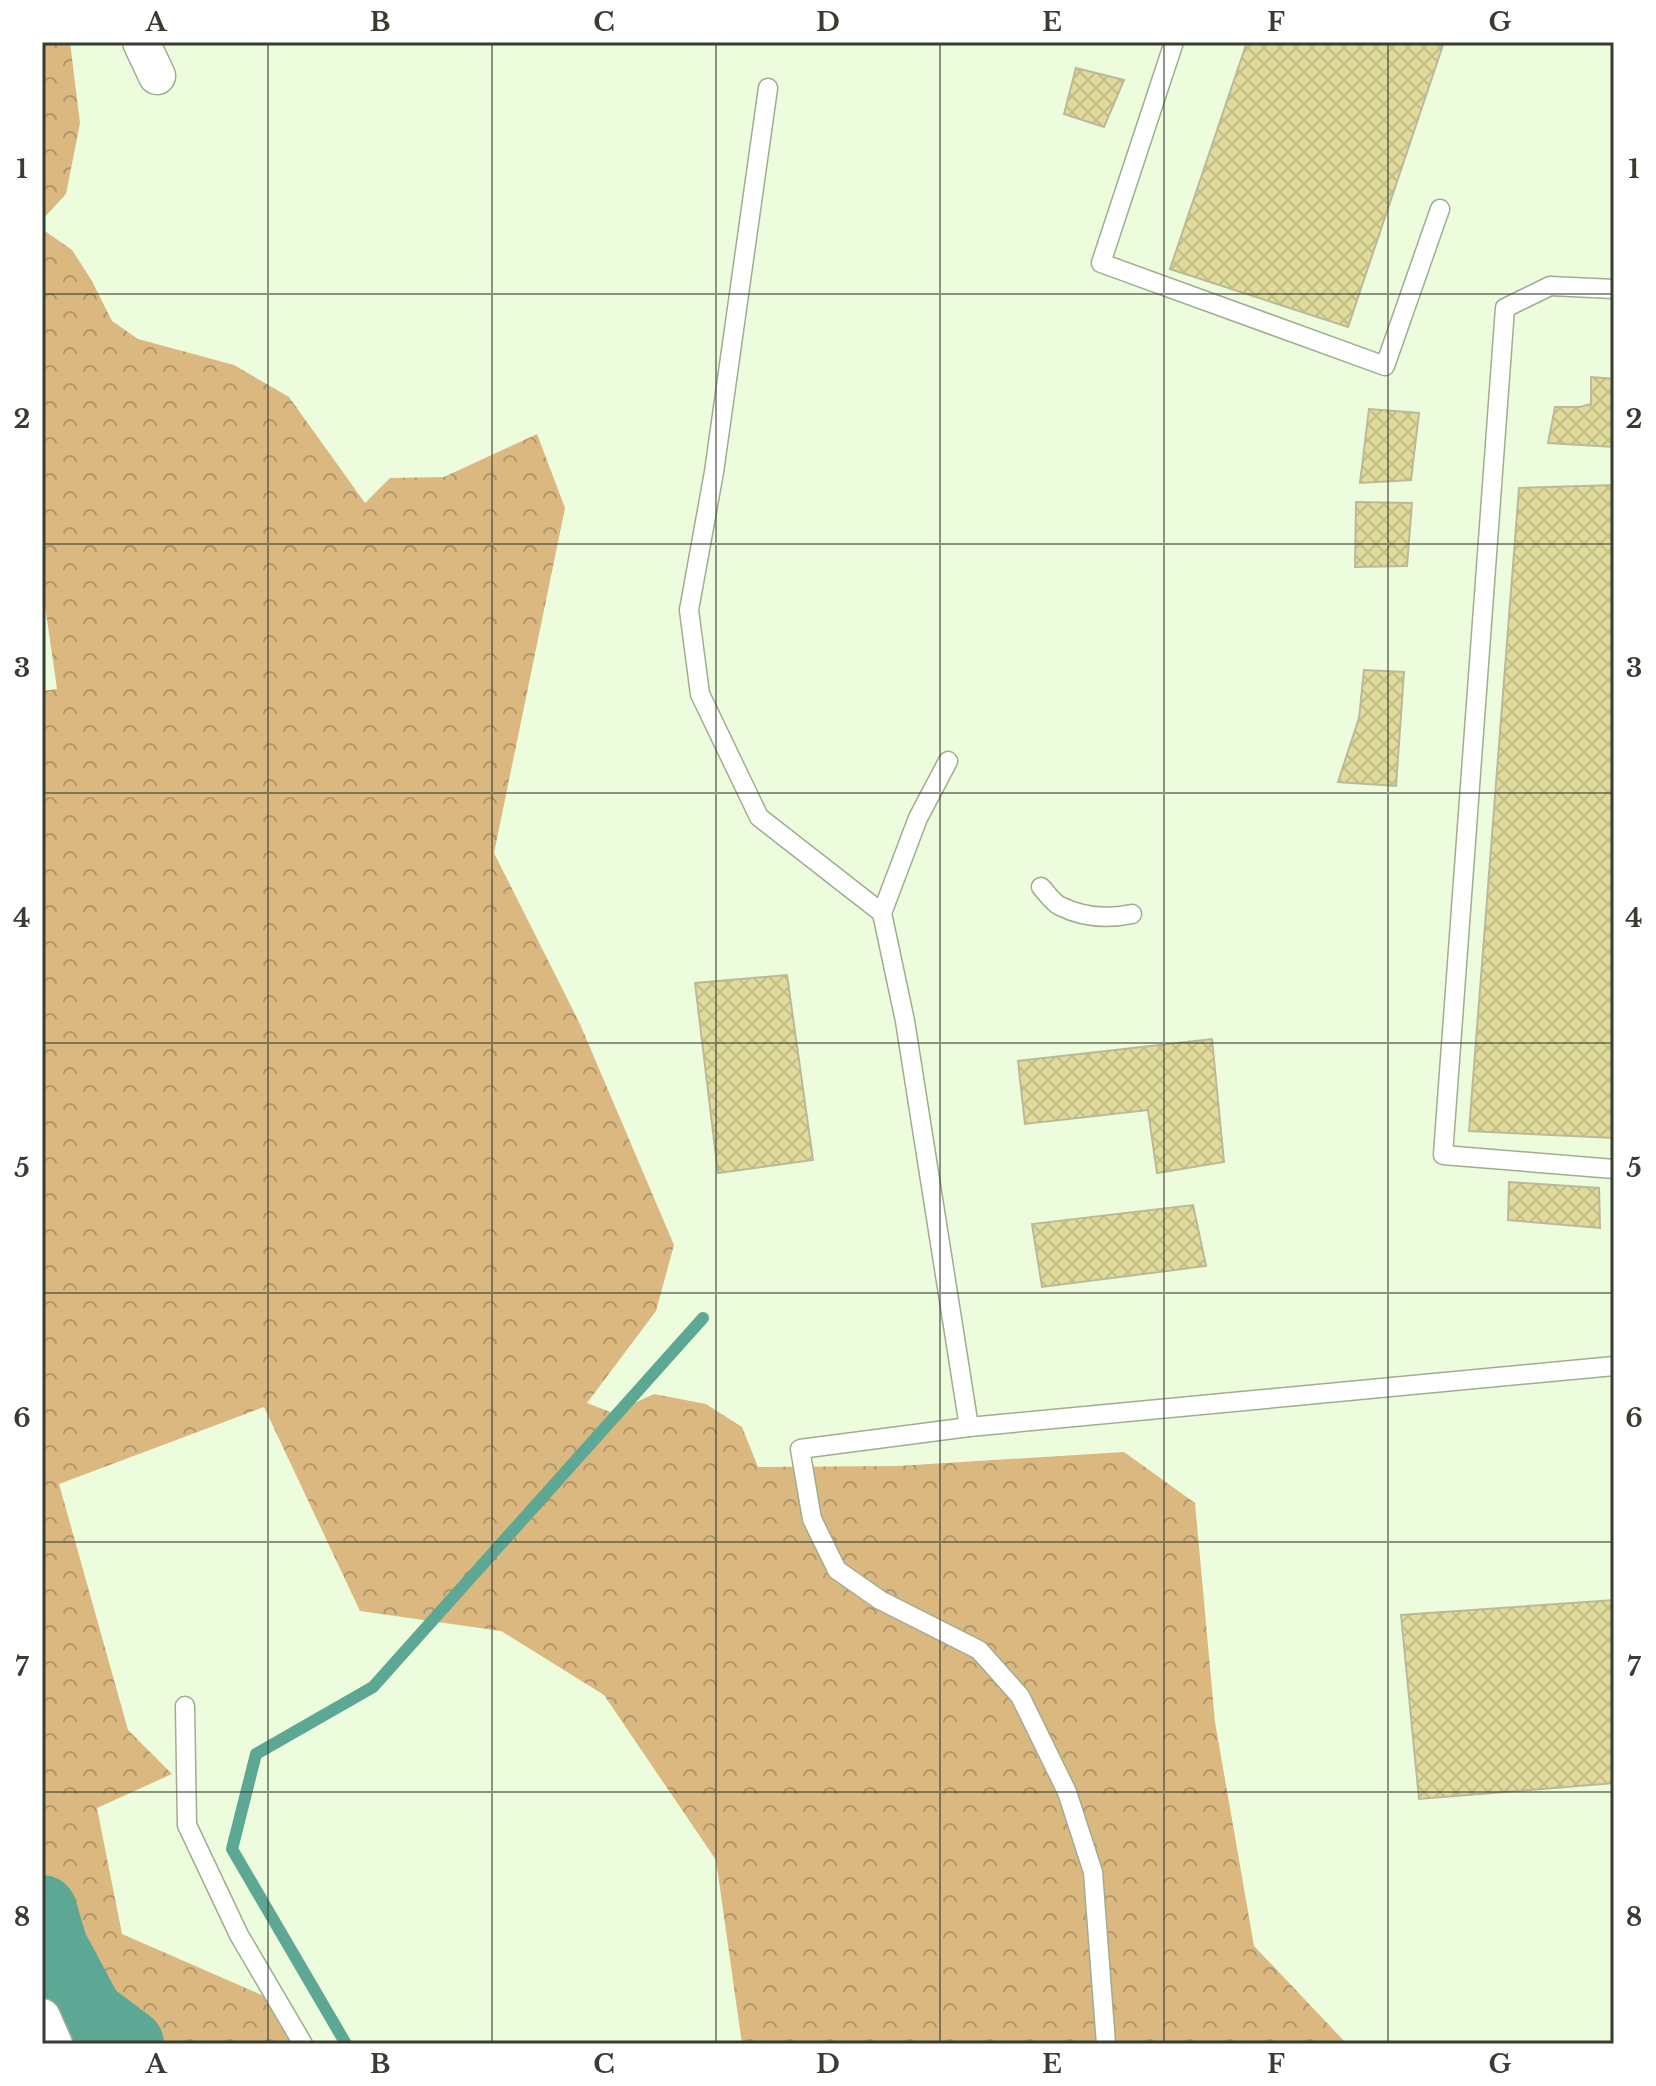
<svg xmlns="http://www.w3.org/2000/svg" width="1656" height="2086" font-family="'Libre Baskerville',serif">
<defs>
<pattern id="forest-crowns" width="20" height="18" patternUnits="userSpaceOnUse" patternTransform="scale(2)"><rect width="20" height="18" fill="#dab880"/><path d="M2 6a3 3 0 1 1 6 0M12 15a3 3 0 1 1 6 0" fill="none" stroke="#b29769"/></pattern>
<pattern id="building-cross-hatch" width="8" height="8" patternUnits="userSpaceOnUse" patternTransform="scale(2)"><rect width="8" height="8" fill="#e1db9b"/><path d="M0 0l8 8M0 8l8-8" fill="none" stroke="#c2bd86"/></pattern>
</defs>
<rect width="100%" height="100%" fill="#edfcdc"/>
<g fill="url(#forest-crowns)">
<path d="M42,42H70L80,123L66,194L42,220Z"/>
<path d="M42,229L72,250L92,281L112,321L138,339L234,365L289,397L365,503L390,478L444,477L537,434L565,508L494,853L580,1024L674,1245L656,1311L587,1403L613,1413L654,1394L706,1404L742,1427L758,1467L897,1466L1124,1452L1195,1503L1215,1722L1254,1946L1347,2044H742L716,1860L604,1695L501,1631L360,1611L264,1407L59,1484L128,1730L172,1774L97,1808L122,1934L264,1996L300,2044H131L76,2014L42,1949V691L57,689L42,585Z"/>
</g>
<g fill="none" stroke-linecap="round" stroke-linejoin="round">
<path stroke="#5ca894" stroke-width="12" d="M346,2044L232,1849L256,1754L373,1687L703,1318"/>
<path stroke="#5ca894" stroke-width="70" d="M42,1910L53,1947L89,2014L129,2044"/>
</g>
<g fill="url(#building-cross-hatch)" stroke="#bbb999" stroke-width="2">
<path d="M1247,42H1444L1348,327L1170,269Z"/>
<path d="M1076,68L1124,80L1104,127L1064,114Z"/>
<path d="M1591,377L1614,379V447L1548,443L1555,407H1580L1591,404Z"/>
<path d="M1369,409L1419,413L1411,480L1360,483Z"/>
<path d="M1614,485V1138L1469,1131L1519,488Z"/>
<path d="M1356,502L1412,503L1407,566L1355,567Z"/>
<path d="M1364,670L1404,672L1396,786L1338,782L1359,718Z"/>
<path d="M787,975L813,1160L718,1173L695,983Z"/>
<path d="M1212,1039L1224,1162L1157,1173L1148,1110L1025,1124L1018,1061Z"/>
<path d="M1509,1182L1599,1188L1600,1228L1508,1220Z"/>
<path d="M1193,1205L1206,1266L1042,1287L1032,1224Z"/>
<path d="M1614,1600V1783L1419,1799L1401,1615Z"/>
</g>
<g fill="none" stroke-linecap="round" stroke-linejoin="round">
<g stroke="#a0ad90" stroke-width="21">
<g id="service">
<path d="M1174,42L1101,263L1385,366L1440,209"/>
<path d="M768,88L714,472L689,610L700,694L759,817L882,913L905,1021L969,1427"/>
<path d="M1614,289L1550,286L1505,308L1443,1155L1614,1169"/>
<path d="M1041,887C1047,893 1052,902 1060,906C1082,917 1108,919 1132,914"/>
<path d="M882,913L918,818L948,761"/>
<path d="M185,1706L187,1825L239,1935L303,2044"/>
<path d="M1106,2044L1093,1872L1067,1792L1020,1696L979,1650L880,1600L837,1570L812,1519L800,1449L969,1427L1614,1366"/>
</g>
</g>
<g stroke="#a0ad90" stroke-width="39">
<g id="minor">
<path d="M141,42L157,76"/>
<path d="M42,2017L54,2044"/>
</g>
</g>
<use href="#service" stroke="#fff" stroke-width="18"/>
<use href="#minor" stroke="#fff" stroke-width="36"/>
</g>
<path fill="none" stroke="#373d31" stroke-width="2" stroke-opacity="0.55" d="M268,42V2044M492,42V2044M716,42V2044M940,42V2044M1164,42V2044M1388,42V2044M42,294H1614M42,544H1614M42,793H1614M42,1043H1614M42,1293H1614M42,1542H1614M42,1792H1614"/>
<rect width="1656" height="2086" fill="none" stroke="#ffffff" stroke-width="88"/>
<rect x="44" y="44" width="1568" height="1998" fill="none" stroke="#373d31" stroke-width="3"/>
<g font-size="26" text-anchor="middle" font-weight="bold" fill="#373d31">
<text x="156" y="31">A</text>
<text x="380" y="31">B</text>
<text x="604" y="31">C</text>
<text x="828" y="31">D</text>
<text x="1052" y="31">E</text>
<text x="1276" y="31">F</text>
<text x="1500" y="31">G</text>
<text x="22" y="178">1</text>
<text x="1634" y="178">1</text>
<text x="22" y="428">2</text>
<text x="1634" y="428">2</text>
<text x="22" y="677">3</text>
<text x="1634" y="677">3</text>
<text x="22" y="927">4</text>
<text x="1634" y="927">4</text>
<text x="22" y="1177">5</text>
<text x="1634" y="1177">5</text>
<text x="22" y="1427">6</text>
<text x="1634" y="1427">6</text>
<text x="22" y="1676">7</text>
<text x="1634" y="1676">7</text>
<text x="22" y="1926">8</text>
<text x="1634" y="1926">8</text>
<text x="156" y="2073">A</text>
<text x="380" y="2073">B</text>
<text x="604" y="2073">C</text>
<text x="828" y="2073">D</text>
<text x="1052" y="2073">E</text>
<text x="1276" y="2073">F</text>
<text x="1500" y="2073">G</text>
</g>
</svg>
